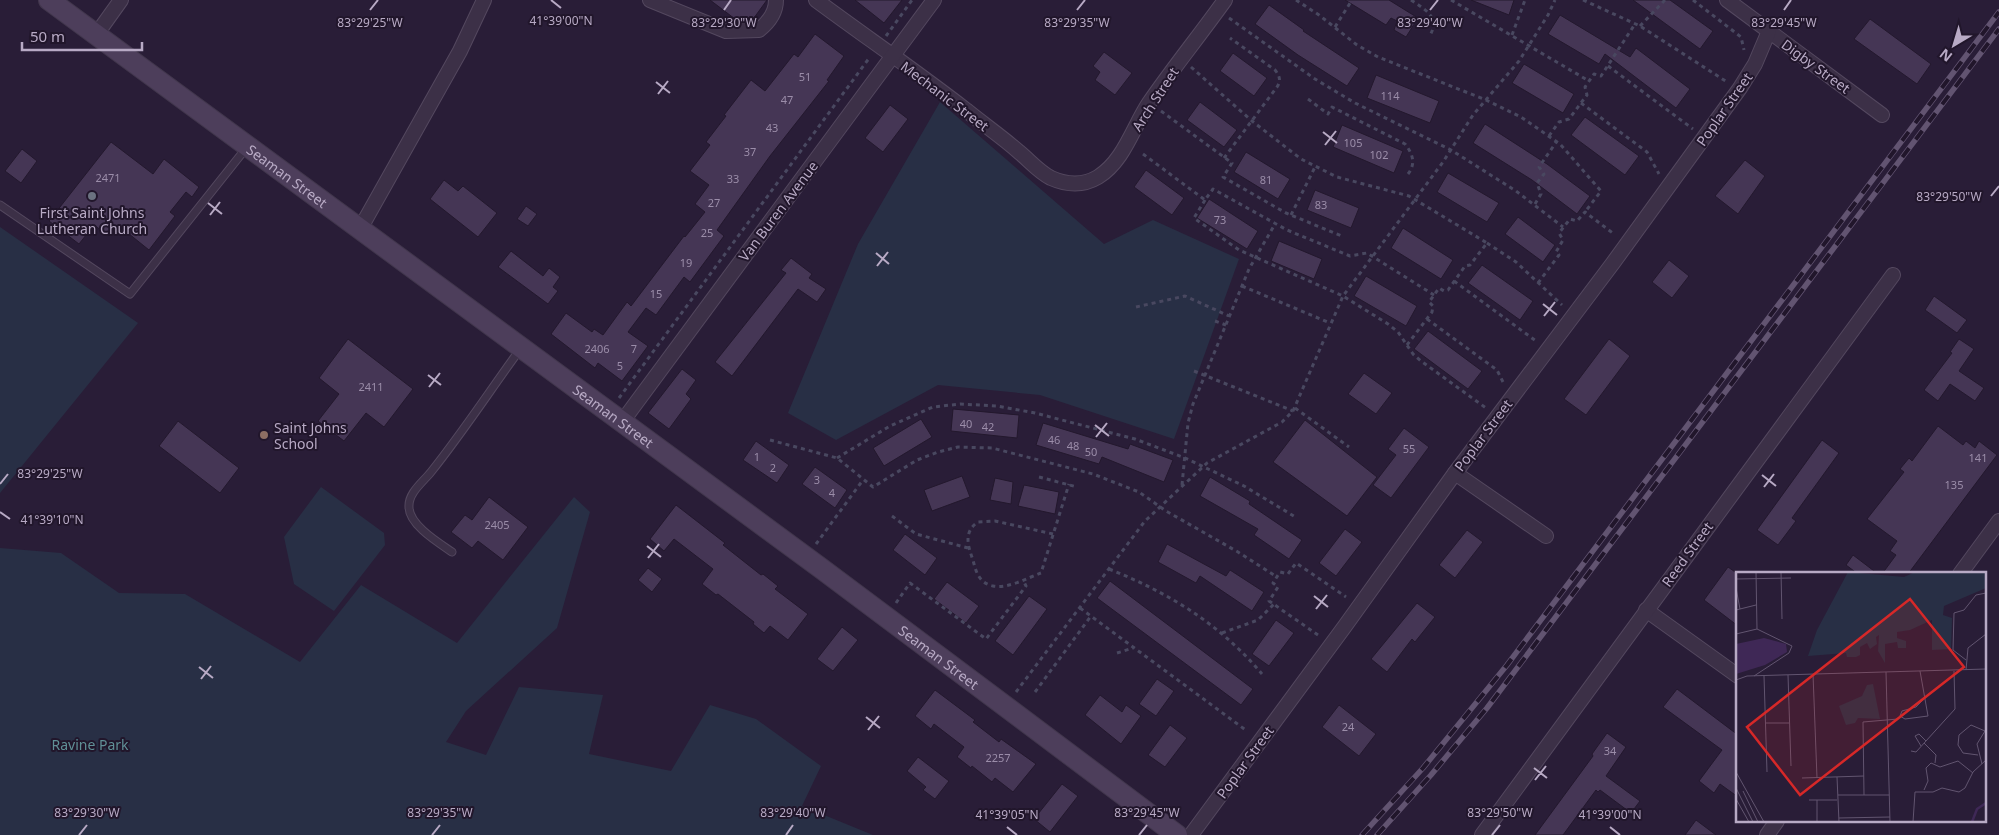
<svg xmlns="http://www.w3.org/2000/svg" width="1999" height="835" font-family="'Noto Sans',sans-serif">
<rect width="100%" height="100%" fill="#291d37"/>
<g fill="#282f45">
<path d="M940,102L1104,244L1153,220L1239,259L1174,439L1040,395L938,385L836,440L788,413L858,244Z"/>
<path d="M0,227L138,323L0,493Z"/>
<path d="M321,487L384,533L385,545L334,611L294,584L284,537Z"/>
<path d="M574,497L590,512L557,628L466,711L446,742L486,755L519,687L603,695L589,754L671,771L710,705L756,719L821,766L802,806L873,835H0V548L61,553L119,593L185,594L300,662L361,585L457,643Z"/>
</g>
<g fill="#453655" stroke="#23182d">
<path d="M710,0H767L751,22H739Z"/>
<path d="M855,0H902L884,23Z"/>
<path d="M1345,0H1389L1418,18L1406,37L1394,30L1397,21L1391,18L1386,25Z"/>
<path d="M1471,0H1514L1509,15Z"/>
<path d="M1633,0H1670L1713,31L1700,49Z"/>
<path d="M1269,5L1304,30L1303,31L1359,68L1347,86L1298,55L1255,24Z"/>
<path d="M1560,15L1630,57L1636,48L1690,89L1676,108L1605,54L1599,64L1548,34Z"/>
<path d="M1870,19L1931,64L1917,84L1854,39Z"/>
<path d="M815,34L844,56L827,80L829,81L770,156L717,230L724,236L690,282L684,277L656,315L646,308L628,332L648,346L622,381L598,363L595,368L551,334L566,313L592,332L594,329L603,335L627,302L631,306L684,236L685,237L705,212L695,204L709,185L690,171L710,145L706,142L726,116L724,115L751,80L765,91L794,54L798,57Z"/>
<path d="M1104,52L1132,73L1115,95L1095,80L1100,72L1093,66Z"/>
<path d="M1233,53L1267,78L1254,96L1220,71Z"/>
<path d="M1524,64L1574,94L1563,113L1512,83Z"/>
<path d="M1376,75L1439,101L1430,123L1367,98Z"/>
<path d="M1200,102L1237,130L1224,147L1187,120Z"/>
<path d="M890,105L908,119L883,152L865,138Z"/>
<path d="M1585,117L1639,156L1625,175L1571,135Z"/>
<path d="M1485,124L1547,164L1590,196L1577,214L1532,180L1473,143Z"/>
<path d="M1342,125L1403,151L1394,173L1333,147Z"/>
<path d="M111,142L153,174L164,159L199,187L192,197L186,192L170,212L175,216L149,250L118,225L109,236L94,225L79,244L49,221Z"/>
<path d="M22,149L37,161L21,183L5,171Z"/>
<path d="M1246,152L1290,179L1278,199L1234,172Z"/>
<path d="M1745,160L1765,176L1738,214L1715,196Z"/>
<path d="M1146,170L1184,198L1172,215L1134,187Z"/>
<path d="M1448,173L1499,203L1487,222L1437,192Z"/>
<path d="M444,180L458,191L463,186L497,213L478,237L430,199Z"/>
<path d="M1315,190L1359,208L1351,228L1307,210Z"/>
<path d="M1209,199L1258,231L1247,249L1197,218Z"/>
<path d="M526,206L537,214L528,226L517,219Z"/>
<path d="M1518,217L1555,245L1543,262L1505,234Z"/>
<path d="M1403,228L1453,260L1441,279L1391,248Z"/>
<path d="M1279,241L1322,259L1314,279L1271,261Z"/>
<path d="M511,251L543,276L549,268L560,277L553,287L558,291L548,304L498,267Z"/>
<path d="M791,258L812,274L809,278L826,289L817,302L798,289L732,376L715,362L786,273L781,270Z"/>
<path d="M1669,260L1689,276L1672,298L1652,282Z"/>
<path d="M1482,265L1533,301L1520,320L1468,283Z"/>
<path d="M1366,276L1417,306L1406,326L1354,296Z"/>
<path d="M1934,296L1967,320L1957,333L1925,310Z"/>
<path d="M1428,331L1482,371L1468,389L1414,349Z"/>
<path d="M348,339L413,389L384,427L366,413L344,441L318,421L339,394L319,378Z"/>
<path d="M1609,339L1630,356L1586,415L1564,399Z"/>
<path d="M1959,339L1974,349L1959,371L1984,388L1975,401L1950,384L1938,401L1924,390L1952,353L1950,352Z"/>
<path d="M682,369L696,380L686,394L691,399L669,429L648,413Z"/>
<path d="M1364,373L1392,393L1376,414L1348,394Z"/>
<path d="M953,409L1019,415L1017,438L951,431Z"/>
<path d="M921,419L932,437L884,466L873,448Z"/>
<path d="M1305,420L1377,477L1347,516L1273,462Z"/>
<path d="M178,421L239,468L220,493L159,446Z"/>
<path d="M1043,423L1128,449L1130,444L1173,460L1164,482L1102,457L1099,464L1036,445Z"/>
<path d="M1938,426L1963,445L1966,441L1975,448L1979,441L1997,455L1908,574H1882L1896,555L1890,551L1897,541L1867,519L1904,472L1900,469L1909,458L1912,461Z"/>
<path d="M1404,428L1429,447L1391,498L1373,485L1396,455L1388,449Z"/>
<path d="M1822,440L1839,453L1792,518L1796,521L1778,545L1757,530Z"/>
<path d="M756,441L789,465L777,483L743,460Z"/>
<path d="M815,467L847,490L835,508L802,484Z"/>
<path d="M962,476L970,497L932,511L924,490Z"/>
<path d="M1210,477L1250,501L1249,504L1302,540L1289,559L1254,535L1258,529L1200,496Z"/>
<path d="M995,478L1013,482L1011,504L990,500Z"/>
<path d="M1024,485L1059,492L1055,514L1018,506Z"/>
<path d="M489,497L528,527L503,560L478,541L472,548L451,532L465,515L472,520Z"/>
<path d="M676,505L725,543L723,545L761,575L763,574L778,586L775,589L808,614L788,640L770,626L764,633L753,624L754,622L718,594L716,595L702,584L713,569L674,539L664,551L650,539Z"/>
<path d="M1345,529L1362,542L1336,576L1319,563Z"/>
<path d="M1467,530L1483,542L1455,578L1439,565Z"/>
<path d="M905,534L937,558L925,575L893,550Z"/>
<path d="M1167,544L1226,576L1230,570L1264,592L1252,611L1200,576L1196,583L1158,562Z"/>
<path d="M1853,555L1878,574H1858L1846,565Z"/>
<path d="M1728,567L1738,574V626L1704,600Z"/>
<path d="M648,568L662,579L652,592L638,580Z"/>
<path d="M1110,581L1253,689L1241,705L1097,598Z"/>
<path d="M947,582L979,606L966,623L934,599Z"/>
<path d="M1029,596L1047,609L1013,655L995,641Z"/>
<path d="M1417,603L1435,617L1415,642L1412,639L1387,672L1371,659Z"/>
<path d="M1276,620L1294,633L1269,666L1252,654Z"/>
<path d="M842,627L858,640L833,671L817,659Z"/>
<path d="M1157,679L1174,691L1156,716L1139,704Z"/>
<path d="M1677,689L1738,735V797L1720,784L1714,793L1699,781L1722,750L1663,707Z"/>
<path d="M935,690L975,720L973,722L999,742L1001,739L1036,764L1013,792L995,778L992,782L972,766L971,768L957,757L964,747L934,724L931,729L915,716Z"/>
<path d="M1100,695L1122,712L1126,705L1141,716L1121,744L1085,715Z"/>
<path d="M1339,705L1376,734L1359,756L1322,727Z"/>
<path d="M1170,725L1187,738L1165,767L1148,755Z"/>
<path d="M1607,733L1626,747L1606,776L1640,801L1631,813L1600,790L1598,792L1596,790L1563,835H1535L1593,756L1592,754Z"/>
<path d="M918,757L949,781L935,799L923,790L926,787L907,771Z"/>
<path d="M1062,784L1078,796L1050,832L1034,819Z"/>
<path d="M1696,820L1716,835H1685Z"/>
</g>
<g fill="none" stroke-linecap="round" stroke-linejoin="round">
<g stroke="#54485f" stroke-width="9">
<g id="lane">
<path d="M0,205L130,294L247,147"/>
<path d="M452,552C439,543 409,525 409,507C408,493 423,482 431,472C463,432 491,389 521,348"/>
</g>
</g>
<g stroke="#54485f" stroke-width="16">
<g id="street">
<path d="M650,0L726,31L759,30C769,22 776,13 776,0"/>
<path d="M816,0C866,37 917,72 966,110C983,124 1002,137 1019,152C1030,161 1039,172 1051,178C1067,185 1083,186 1098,177C1124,161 1133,127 1149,103C1173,68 1200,35 1225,0"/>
<path d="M1727,0L1882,115"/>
<path d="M96,35L121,0"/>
<path d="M360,229L460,51L484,0"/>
<path d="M622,422L934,0"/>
<path d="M1455,473L1546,536"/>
<path d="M1960,574L1999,521"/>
<path d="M1646,610L1738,676"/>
<path d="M1191,835L1345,626L1455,473L1613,263L1740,88L1755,64L1769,31"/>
<path d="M1482,835L1893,275"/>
<path d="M1767,835L1777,821"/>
</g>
</g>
<g stroke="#42374d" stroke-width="22">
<g id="secondary">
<path id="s1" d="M49,0L822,569L1177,835"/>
</g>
</g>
<g stroke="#494860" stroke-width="3" stroke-dasharray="4 4" stroke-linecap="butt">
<path d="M1296,0L1319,15L1357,45L1378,57L1486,100L1521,117L1560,144L1601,191L1585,212"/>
<path d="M1411,0C1426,10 1441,18 1429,37"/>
<path d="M1451,0L1589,81"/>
<path d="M1583,0L1640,26L1727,82"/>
<path d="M1693,0L1741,37L1744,50"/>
<path d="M1229,18L1315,79L1355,103L1451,150L1516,191L1563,227"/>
<path d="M1640,26L1665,0"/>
<path d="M1335,27L1352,0"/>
<path d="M1512,35L1525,0"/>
<path d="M886,36L912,0"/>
<path d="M1608,66L1693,129"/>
<path d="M1191,67L1252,121L1301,159L1337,177L1409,196L1487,243L1470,265L1465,266L1448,290L1444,291L1439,288L1429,302L1433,306L1432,312L1407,345"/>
<path d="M1308,99L1328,114L1332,107L1405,144C1413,154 1416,164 1408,174"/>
<path d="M1581,103L1647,152L1659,174"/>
<path d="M1161,111L1232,163L1223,177L1286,213L1344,237"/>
<path d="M1549,136L1559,122L1569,119L1587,95L1585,87L1594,74L1601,76L1635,24"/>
<path d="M1143,154L1205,200L1213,189L1287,230L1350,256L1367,253L1434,295"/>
<path d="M1224,158L1277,87C1281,81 1280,76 1275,70L1230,38"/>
<path d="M1205,200L1194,218L1239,250L1343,296L1388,324L1398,332L1413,354L1421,361L1486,408"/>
<path d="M1535,204L1541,194L1537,183L1544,174L1539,167L1557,141"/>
<path d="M1291,215L1315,167"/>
<path d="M1487,243L1516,262L1562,305"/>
<path d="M1454,281L1536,341"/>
<path d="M1538,283L1559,255L1556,252L1563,240L1559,233L1570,219L1577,221L1585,212L1614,234"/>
<path d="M1242,286L1330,323"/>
<path d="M1136,307L1185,296L1229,316"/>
<path d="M1427,319L1497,370L1504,384"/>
<path d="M1215,321L1226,325"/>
<path d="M1194,371L1293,411"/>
<path d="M619,398L870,57"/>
<path d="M1295,408L1349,447"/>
<path d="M770,440L837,458L873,487L917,460L938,452L958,447L992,448L1093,474L1139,492L1166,511L1238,552L1277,577"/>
<path d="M837,458L890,426L933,407L960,404L997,406L1035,413L1135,439L1185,458L1244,486L1297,518"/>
<path d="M1039,477L1077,487"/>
<path d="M1182,485L1188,423L1193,404L1249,269L1275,224"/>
<path d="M892,516L916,534L968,548"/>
<path d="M1053,534L995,521L978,522C963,532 968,546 973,560C976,572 979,583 993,586C1008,589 1027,578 1041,573L1069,484"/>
<path d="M816,544L863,480"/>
<path d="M1109,569C1169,593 1220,624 1262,674"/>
<path d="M896,603L910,583L986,639L1026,586L1023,580"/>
<path d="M1080,608L1247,731"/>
<path d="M1222,633L1258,620L1274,604"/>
<path d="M1318,635L1269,601L1278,587L1273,583L1280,572L1288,574L1296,563L1346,597"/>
<path d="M1117,653L1133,648"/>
<path d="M1016,692L1145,521L1207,463L1282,422L1293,411L1343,296L1443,162L1473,115L1519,61L1548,15L1555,0"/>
<path d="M1035,692L1091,616"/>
</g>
<use href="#lane" stroke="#3c3047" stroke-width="7"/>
<use href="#street" stroke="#3c3047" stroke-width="14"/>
<use href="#secondary" stroke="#4d3e5b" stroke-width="20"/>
<g stroke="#625471" stroke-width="5.5">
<g id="rail">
<path d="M1362,835L1423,768L1507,665L1999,12"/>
<path d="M1377,835L1431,775L1487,708L1999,29"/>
</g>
</g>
<use href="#rail" stroke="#21162b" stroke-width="4" stroke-dasharray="11" stroke-linecap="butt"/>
</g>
<path fill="none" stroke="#b8aac5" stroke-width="2" d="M551,0L561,8M370,10L378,0M724,10L731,0M1077,10L1085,0M1430,10L1438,0M1784,10L1791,0M656,82L670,93M658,94L668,81M1323,132L1337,143M1325,145L1336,131M1991,196L1999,186M208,203L222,214M210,215L220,202M876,253L889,264M877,266L888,252M1543,304L1557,315M1544,316L1555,302M428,375L441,385M429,387L440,373M1095,425L1109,436M1096,437L1107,423M1762,475L1776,486M0,484L8,474M1764,487L1774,474M0,512L10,519M647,546L661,557M648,558L659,544M1314,596L1328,607M1316,609L1327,595M199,667L213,678M201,679L211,666M866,717L880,728M868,730L879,716M1534,768L1547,778M1535,780L1546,766M1007,827L1017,835M1610,827L1620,835M79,835L87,825M432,835L440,825M786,835L793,825M1139,835L1147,825M1492,835L1500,825"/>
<circle fill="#6b7280" stroke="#21162b" stroke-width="2" cx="92" cy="196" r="5"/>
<circle fill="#8d6e63" stroke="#21162b" stroke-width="2" cx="264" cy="435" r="5"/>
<g text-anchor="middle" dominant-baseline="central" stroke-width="4" stroke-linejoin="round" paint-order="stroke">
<g font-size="11" fill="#9b8da9">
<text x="805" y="76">51</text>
<text x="1390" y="95">114</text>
<text x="787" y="99">47</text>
<text x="772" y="127">43</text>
<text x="1353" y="142">105</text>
<text x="750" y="151">37</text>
<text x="1379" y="154">102</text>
<text x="108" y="177">2471</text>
<text x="733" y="178">33</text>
<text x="1266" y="179">81</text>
<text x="714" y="202">27</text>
<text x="1321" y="204">83</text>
<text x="1220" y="219">73</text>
<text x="707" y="232">25</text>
<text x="686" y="262">19</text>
<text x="656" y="293">15</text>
<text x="597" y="348">2406</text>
<text x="634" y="348">7</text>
<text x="620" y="365">5</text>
<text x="371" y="386">2411</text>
<text x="966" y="423">40</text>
<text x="988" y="426">42</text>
<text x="1054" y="439">46</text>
<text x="1073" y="445">48</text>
<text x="1409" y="448">55</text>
<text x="1091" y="451">50</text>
<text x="757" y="456">1</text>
<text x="1978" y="457">141</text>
<text x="773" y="467">2</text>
<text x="817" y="479">3</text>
<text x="1954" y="484">135</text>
<text x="832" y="492">4</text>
<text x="497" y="524">2405</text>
<text x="1348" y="726">24</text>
<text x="1610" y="750">34</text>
<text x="998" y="757">2257</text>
</g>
<g font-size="14" fill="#b8aac5" stroke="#21162b">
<text transform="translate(1816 66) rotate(36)">Digby Street</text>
<text transform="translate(945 96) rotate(37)">Mechanic Street</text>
<text transform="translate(1155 99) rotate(-57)">Arch Street</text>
<text transform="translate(1724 109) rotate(-55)">Poplar Street</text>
<text stroke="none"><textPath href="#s1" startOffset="296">Seaman Street</textPath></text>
<text transform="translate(778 211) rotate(-53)">Van Buren Avenue</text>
<text stroke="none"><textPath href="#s1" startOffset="701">Seaman Street</textPath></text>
<text transform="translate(1483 435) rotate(-53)">Poplar Street</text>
<text transform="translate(1687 554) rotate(-54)">Reed Street</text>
<text stroke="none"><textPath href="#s1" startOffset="1106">Seaman Street</textPath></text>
<text transform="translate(1245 762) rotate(-54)">Poplar Street</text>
</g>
<g font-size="14" fill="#b8aac5" stroke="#21162b">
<text x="92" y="212">First Saint Johns<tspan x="92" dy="16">Lutheran Church</tspan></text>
<text x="274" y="427" text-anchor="start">Saint Johns<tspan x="274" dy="16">School</tspan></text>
</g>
<g font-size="14" fill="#608f96" stroke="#21162b">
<text x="90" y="744">Ravine Park</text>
</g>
</g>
<g transform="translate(1736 572)">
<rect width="250" height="250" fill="#291d37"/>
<path d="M112,0L168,5L179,0H250V16L208,34L207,43L216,46L215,77L196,78V48L174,58L161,60V66L170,69V76H162L161,70L149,72V91L142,79L143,63L140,65L141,72L134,77L131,71L124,75V83L120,85H111L110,81L72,84L81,58ZM137,112L144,147L122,146L119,151L110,153L103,134L126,124L131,113Z" fill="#282f45"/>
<path d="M28,66L50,72L51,80L29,93L0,102V72Z" fill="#3f2856"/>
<path fill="none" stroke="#3f2856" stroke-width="2.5" d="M236,250L241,237L250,231"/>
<path fill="none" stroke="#625570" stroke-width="1" d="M45,0L46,47M129,0H157M0,7L55,6M0,16L4,37M0,38L20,33M0,62L21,57M230,88L217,78L218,41L228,38L240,23L250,21M230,98L232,76L250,62M184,99L192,144L169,147L164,144L166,139L180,135L188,127M150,100L154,250M77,102L81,206M52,103L55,194M18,104L53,81L56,74L21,57L20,0M28,104L31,200M0,108L11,104L250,97M30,151H53M188,171L200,183L199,191M185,174L179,164L183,162L190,169M175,179L180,180L219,137L218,99M242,183L227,181L222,173L223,163L235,153L249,159M246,192L241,172L249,159M0,200L28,250M101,205L103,250M66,206L128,204M0,216L17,250M188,218L192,209L190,196L195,191L204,195L222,189L237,201M7,219L22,250M102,223H153M128,223L127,150L162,147M0,227L13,250M73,228H101M81,228V250M103,246L154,245M177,250L179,220H197L206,216L223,220L229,216L237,200L250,188"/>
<path fill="#d62828" fill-opacity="0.15" stroke="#d62828" stroke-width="2.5" d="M174,27L228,95L64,223L11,155Z"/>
<rect width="250" height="250" fill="none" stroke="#b8aac5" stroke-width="2.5"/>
</g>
<g font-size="12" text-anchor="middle" fill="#b8aac5" stroke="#21162b" stroke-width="4" stroke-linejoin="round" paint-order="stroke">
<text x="561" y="25">41°39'00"N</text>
<text x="370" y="27">83°29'25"W</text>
<text x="1430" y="27">83°29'40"W</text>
<text x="724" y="27">83°29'30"W</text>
<text x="1077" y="27">83°29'35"W</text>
<text x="1784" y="27">83°29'45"W</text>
<text x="1949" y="201">83°29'50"W</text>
<text x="50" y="478">83°29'25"W</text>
<text x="52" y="524">41°39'10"N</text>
<text x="87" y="817">83°29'30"W</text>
<text x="440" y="817">83°29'35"W</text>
<text x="793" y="817">83°29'40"W</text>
<text x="1147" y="817">83°29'45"W</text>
<text x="1500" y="817">83°29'50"W</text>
<text x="1007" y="819">41°39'05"N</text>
<text x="1610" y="819">41°39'00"N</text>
</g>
<g transform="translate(1954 45) rotate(218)" stroke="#21162b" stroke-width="4" paint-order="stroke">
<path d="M0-4L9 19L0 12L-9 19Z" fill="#b8aac5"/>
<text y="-8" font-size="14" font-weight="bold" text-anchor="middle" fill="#b8aac5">N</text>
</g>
<path d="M22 42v8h120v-8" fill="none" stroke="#b8aac5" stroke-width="2.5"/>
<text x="30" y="42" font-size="15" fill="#b8aac5" stroke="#21162b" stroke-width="4" paint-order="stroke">50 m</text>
</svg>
